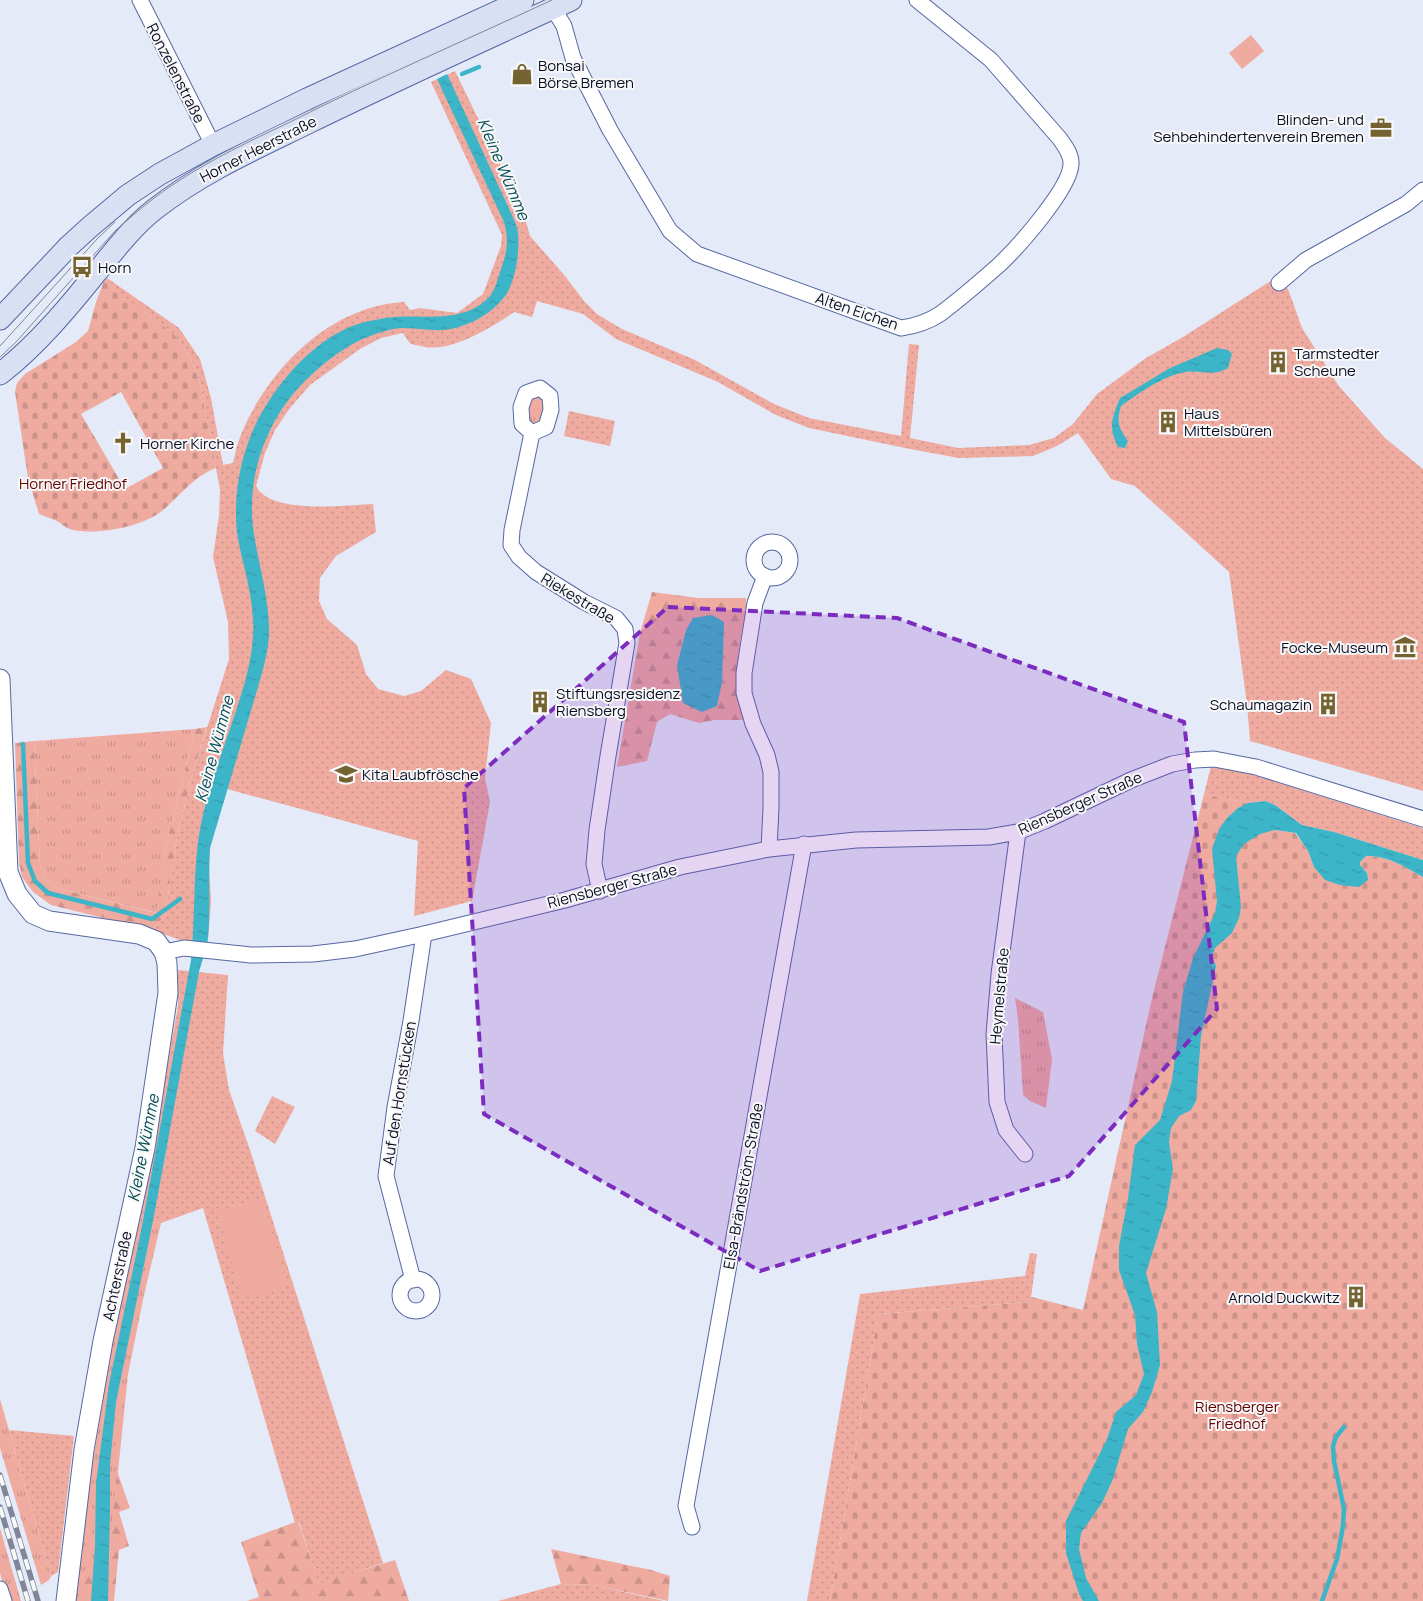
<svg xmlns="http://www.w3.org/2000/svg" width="1423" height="1601" font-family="Manrope,sans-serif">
<defs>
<pattern id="grass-tufts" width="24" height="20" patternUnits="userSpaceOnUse" patternTransform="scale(1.25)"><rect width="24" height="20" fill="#efaba0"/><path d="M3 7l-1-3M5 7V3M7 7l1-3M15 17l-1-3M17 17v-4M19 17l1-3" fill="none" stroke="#cb928a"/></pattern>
<pattern id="forest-firs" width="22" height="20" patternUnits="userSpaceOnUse" patternTransform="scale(1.25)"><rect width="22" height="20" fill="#efaba0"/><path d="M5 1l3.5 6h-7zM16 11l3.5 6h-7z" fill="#cb928a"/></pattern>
<pattern id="cemetery-stones" width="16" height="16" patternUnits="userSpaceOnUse" patternTransform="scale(1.25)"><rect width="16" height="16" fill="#efaba0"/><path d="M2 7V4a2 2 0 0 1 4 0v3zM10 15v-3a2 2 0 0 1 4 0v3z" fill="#cb928a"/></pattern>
<pattern id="park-dots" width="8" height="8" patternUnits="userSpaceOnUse" patternTransform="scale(1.25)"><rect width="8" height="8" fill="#efaba0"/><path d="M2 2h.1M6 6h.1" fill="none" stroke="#cb928a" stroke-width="1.8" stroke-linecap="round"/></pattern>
<pattern id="water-ripples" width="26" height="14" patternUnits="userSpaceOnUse" patternTransform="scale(1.25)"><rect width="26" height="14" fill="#3db5c8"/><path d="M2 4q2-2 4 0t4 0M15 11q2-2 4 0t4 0" fill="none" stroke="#349aac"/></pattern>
</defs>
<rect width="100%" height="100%" fill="#e5eaf8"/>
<g fill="url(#grass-tufts)">
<path d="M539,395L543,399C544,410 544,423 531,426L528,421L527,403L532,396Z"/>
<path d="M195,729L166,845L157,913L60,889L47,881L40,865L34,741Z"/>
<path d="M1015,998L1043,1012L1052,1059L1046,1108L1030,1101L1023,1095L1018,1019Z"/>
<path d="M140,1218L161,1223L144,1295L128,1374L109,1560L77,1580C93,1459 109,1337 140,1218Z"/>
<path d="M0,1399L51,1576L49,1580L41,1585L0,1448Z"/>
<path d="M0,1528L21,1601H8L0,1573Z"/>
</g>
<g fill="url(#forest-firs)" fill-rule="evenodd">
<path d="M652,592L698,598H746C747,611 743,623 741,636C736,668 736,689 744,720H714L699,723L670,714L657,722L647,761L617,767L640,633ZM686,630L722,669V682L677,665Z"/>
<path d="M207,727L193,772L177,837L165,915L152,930L51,905L33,892L22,877L19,862L15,743L34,741L40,865L47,881L60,889L156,913L166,845L195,729Z"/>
<path d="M117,1471L130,1508L119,1512L129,1546L119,1550L114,1601H75L77,1580L109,1559Z"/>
<path d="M298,1521L319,1583L395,1560L409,1601H247L259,1597L241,1542Z"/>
<path d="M551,1549L651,1570L670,1576L668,1601L593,1585L561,1584Z"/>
</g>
<g fill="url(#cemetery-stones)" fill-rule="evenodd">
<path d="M104,281L174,334L192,361L200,383L216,468C194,476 180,496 162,511C141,527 100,535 73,530C67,529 62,524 57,521C51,519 45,516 39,514L28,478L15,392L17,383L25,374L76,342L88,331L96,302ZM121,392L163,468L125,489L81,414Z"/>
<path d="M1204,794L1248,803L1275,830L1295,833L1308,851L1314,867L1367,873L1360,865V862L1366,856C1389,856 1403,866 1423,877V1601H830L878,1314L1027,1302L1028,1296L1083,1310L1153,994Z"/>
</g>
<g fill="url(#park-dots)">
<path d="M455,71L523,211L530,236L565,276L584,301L597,314L622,329L695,360L774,404L809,418L901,436L909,344L919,345L910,438L958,448L1029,445L1054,438L1073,424L1097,394L1146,358L1183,337L1275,278L1288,289L1302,328L1338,385L1385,438L1423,469V791L1250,741L1247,704L1229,572L1135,486L1111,479L1078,433L1057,446L1033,456L959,458L910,449L809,428L776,415L718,382L616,339L583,314L537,301L532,317L514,312C491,328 449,354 421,346C418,345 412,345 410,343C407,340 405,336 403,333L381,338L360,349L310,385L290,408L275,430L265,453L256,486C270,515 346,505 373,504L376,532L336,556L320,578L319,601L327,619L357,645L366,674L378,689L404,696L421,691L446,670L471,679L491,723L485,778L490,802L472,901L414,916L418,841L227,789L210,848L209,869L211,900L208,940L183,941L152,930L165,915L177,837L193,772L229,659L228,622L213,557L219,516L220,490L200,383L192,361L174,334L104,282L107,278L179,328L200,359L211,398L223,465L233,463C235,454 237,445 240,437C267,370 329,306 404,302L410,310L420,308L457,313L483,294L501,246L502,235L431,82Z"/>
<path d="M569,411L615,421L610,446L564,436Z"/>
<path d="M1211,766L1229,767L1423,828V860L1334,832L1302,825L1275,805L1266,801L1248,803L1204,794Z"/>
<path d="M178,970L228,975L223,1053L229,1090L250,1150L383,1563L319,1584L299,1522L295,1523L203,1208L161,1223L140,1218L178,1006Z"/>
<path d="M272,1096L295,1107L275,1144L255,1131Z"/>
<path d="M1030,1253L1037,1254L1031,1297H1028L1027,1302L878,1314L830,1601H807L860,1294L1025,1276Z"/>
<path d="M9,1430L74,1436L58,1572L51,1576Z"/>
<path d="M561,1584L593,1585L664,1601H498Z"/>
</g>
<g fill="#efaba0">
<path d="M1251,35L1264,51L1242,69L1229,53Z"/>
<path d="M262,1198L287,1286L242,1299L217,1211Z"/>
</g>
<g fill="url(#water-ripples)">
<path d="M447,74L511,213C514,220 518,227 518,234C520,252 515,283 505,296C491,315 466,328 443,330C429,331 416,328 402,328C393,328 381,332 373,335C348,343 322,364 304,382C265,421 245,480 254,534C259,567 270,601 269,635C268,652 263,670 258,687L210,848C208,878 211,908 208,938C207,949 202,961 199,972L153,1221L116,1402L110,1464V1511L108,1601H91L95,1546L96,1483L109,1384L141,1231L191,960C196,913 192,865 202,819C210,783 224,748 235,714C245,684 255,652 253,620C252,592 243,566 238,539C231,496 242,444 265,407C286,373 317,339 355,325C367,321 382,318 395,317C427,315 466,323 490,296C494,291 497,282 499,275C506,255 510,243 504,222L437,79Z"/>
<path d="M1217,348L1228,350L1232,354L1228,368C1212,377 1202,370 1186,372C1164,375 1139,393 1121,406C1116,423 1119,428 1128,441L1125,448L1118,447C1108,426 1112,418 1120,398L1170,368Z"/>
<path d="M712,615L724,622L722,682L717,706L702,712L683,703L677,665L686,630L693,618Z"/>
<path d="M1266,801L1275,805L1302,825L1334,832L1423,860V877C1403,866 1389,856 1366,856L1360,862V865L1367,873L1368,880L1359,887L1340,885L1325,880L1314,867L1308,851L1296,833L1275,830L1260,834L1244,844L1236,856L1241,907L1239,918L1232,933L1215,948L1212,956L1216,966L1201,1036L1196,1101L1191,1110L1179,1116L1171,1128L1169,1142L1173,1169L1166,1209L1146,1273L1157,1312L1160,1365L1152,1392L1143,1412L1128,1429L1113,1479L1102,1503L1081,1533L1079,1549L1086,1578L1099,1601H1083L1079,1594L1066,1553V1521L1107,1439L1116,1412L1136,1395L1144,1374L1137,1344L1135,1315L1119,1270V1246L1128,1198L1135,1145L1160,1120L1172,1081L1183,992L1193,958L1215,913L1217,901L1212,849L1219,829L1227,818L1238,808L1248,803Z"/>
</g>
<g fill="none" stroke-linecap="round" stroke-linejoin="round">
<g stroke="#3db5c8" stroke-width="4.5">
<path d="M462,74L479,67"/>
<path d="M23,744L28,863L35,881L48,893L152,919L180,899"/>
<path d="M1322,1601L1337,1559L1343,1526L1344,1509L1334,1461L1333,1446L1336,1437L1344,1427"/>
</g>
<g stroke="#5568a2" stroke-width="17">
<g id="minor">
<path d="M140,0L213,145"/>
<path d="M553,8L564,26L573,58L610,130L670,231L697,254L901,328C915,326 928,322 940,314C959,300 982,280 999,265C1017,248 1072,187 1071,163C1071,154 1065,146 1060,139L991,60L917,0"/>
<path d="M1279,283L1306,260L1406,204L1423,190"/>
<path d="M540,388L550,396L551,410L546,427L532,433L522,424L521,407L526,393Z"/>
<path d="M532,433L512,530L511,545L519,557L536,572L584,602L616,618L625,629L627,643L608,756L597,830L594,864L600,891"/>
<circle cx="772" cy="560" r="18"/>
<path d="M765,576L755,603L744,673V693L753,724L767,755L771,772V808L769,849"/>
<path d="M1018,832L999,974L994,1034L997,1102L1006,1130L1025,1154"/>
<path d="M164,952L184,948L251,955L313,954L355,949L424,934L565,900L680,867L769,849L856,840L989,837L1018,832L1045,821L1131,780L1172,764L1195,760L1214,759L1256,767L1423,819"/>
<circle cx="416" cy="1295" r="16"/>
<path d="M413,1280L386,1176L395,1107L411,1021L424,934"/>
<path d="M692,1527L686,1506L804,844"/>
<path d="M0,1589L4,1601"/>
</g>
</g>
<g stroke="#5568a2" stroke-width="21">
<path id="tertiary" d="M0,679L8,872L17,894L33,914L49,921L139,934L156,941L164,952L167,963L168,993L145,1148L103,1341L84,1450L66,1601"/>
</g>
<g stroke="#5568a2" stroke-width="23">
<g id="secondary">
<path d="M0,319L69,246L91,226L128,195L160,174L213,145L307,99L523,0"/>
<path d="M0,374C37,345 67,309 96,273C115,250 132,227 155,209C202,172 257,148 310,122C396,80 484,40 571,0"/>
</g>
</g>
<use href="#minor" stroke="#fff" stroke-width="15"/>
<use href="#tertiary" stroke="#fff" stroke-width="19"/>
<use href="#secondary" stroke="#d9e0f4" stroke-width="21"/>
<g stroke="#808597" stroke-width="1">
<path d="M0,346L97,239L115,222"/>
<path d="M0,357L16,342L115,231C135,213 155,196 177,182C212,159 250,141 288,123C375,79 464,41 552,0"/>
</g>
<g stroke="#808597" stroke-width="5.5">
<g id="rail">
<path d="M0,1475L38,1601"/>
<path d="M0,1507L28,1601"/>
</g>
</g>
<use href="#rail" stroke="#f8f8f8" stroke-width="4" stroke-dasharray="11" stroke-linecap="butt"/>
</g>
<path fill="#7b2cbf" fill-opacity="0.2" stroke="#7b2cbf" stroke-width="4" stroke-dasharray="10 6" stroke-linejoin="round" d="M668,607L897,618L1184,722L1217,1009L1069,1176L760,1271L484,1114L464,788Z"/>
<defs>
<g id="shop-bare" transform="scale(1.725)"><path d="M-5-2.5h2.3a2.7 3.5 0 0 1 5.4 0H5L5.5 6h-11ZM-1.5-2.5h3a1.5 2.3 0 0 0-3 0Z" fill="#746230" stroke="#f8f8f8" stroke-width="2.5" paint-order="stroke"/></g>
<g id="office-bare" transform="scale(1.725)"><path d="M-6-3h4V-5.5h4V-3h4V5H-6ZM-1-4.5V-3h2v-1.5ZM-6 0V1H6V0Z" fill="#746230" stroke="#f8f8f8" stroke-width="2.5" paint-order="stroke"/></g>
<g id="bus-bare" transform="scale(1.725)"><path d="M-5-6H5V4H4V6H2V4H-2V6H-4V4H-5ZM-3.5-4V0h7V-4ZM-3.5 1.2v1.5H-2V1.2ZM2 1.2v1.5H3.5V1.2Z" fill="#746230" stroke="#f8f8f8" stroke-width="2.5" paint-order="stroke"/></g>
<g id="building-bare" transform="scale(1.725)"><path d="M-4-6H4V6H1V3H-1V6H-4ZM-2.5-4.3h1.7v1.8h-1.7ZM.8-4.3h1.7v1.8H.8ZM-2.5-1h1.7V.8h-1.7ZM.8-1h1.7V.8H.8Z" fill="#746230" stroke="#f8f8f8" stroke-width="2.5" paint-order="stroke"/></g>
<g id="church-bare" transform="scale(1.725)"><path d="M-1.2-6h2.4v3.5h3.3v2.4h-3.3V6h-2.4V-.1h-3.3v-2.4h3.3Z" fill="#746230" stroke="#f8f8f8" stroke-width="2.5" paint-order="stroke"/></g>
<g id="museum-bare" transform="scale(1.725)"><path d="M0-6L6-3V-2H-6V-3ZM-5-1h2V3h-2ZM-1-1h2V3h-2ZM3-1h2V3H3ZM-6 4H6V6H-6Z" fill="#746230" stroke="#f8f8f8" stroke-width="2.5" paint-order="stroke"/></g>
<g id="school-bare" transform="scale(1.725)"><path d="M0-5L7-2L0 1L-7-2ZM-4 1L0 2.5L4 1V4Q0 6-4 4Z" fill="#746230" stroke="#f8f8f8" stroke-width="2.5" paint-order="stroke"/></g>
</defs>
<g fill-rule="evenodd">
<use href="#shop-bare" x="522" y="74"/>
<use href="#office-bare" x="1381" y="128"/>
<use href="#bus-bare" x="82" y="267"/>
<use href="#building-bare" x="1278" y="362"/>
<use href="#building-bare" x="1168" y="422"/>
<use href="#church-bare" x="123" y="443"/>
<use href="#museum-bare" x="1405" y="647"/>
<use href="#building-bare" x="540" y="702"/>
<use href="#building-bare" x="1328" y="704"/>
<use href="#school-bare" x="346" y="774"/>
<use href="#building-bare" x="1356" y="1297"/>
</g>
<g text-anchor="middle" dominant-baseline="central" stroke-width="4" stroke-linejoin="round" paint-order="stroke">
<g font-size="15" fill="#080d24" stroke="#f8f8f8" text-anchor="start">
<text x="538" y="65">Bonsai<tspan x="538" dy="17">Börse Bremen</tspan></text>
<text x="1364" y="119" text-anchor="end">Blinden- und<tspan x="1364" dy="17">Sehbehindertenverein Bremen</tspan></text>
<text x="98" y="267">Horn</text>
<text x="1294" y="353">Tarmstedter<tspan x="1294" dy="17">Scheune</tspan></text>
<text x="1184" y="413">Haus<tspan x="1184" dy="17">Mittelsbüren</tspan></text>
<text x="140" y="443">Horner Kirche</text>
<text x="1388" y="647" text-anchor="end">Focke-Museum</text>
<text x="556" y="693">Stiftungsresidenz<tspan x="556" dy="17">Riensberg</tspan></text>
<text x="1312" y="704" text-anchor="end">Schaumagazin</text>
<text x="362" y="774">Kita Laubfrösche</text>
<text x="1340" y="1297" text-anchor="end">Arnold Duckwitz</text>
</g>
<g font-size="15" fill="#080d24" stroke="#f8f8f8">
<text transform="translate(176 73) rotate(63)">Ronzelenstraße</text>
<text transform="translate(258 149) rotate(-27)">Horner Heerstraße</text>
<text transform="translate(857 311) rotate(19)">Alten Eichen</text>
<text transform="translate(578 598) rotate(31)">Riekestraße</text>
<text transform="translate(1080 803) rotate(-24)">Riensberger Straße</text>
<text transform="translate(612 886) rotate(-15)">Riensberger Straße</text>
<text transform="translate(999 996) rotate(-85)">Heymelstraße</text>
<text transform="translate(399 1093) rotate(-81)">Auf den Hornstücken</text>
<text transform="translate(743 1186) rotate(-80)">Elsa-Brändström-Straße</text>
<text transform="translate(117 1276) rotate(-78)">Achterstraße</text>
</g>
<g font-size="15" fill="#630000" stroke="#f8f8f8">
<text x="73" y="483">Horner Friedhof</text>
<text x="1237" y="1406">Riensberger<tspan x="1237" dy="17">Friedhof</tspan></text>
</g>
<g font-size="16" font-style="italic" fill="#024c56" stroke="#f8f8f8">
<text transform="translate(504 169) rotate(67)">Kleine Wümme</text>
<text transform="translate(214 749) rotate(-75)">Kleine Wümme</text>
<text transform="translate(143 1148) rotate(-79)">Kleine Wümme</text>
</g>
</g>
</svg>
